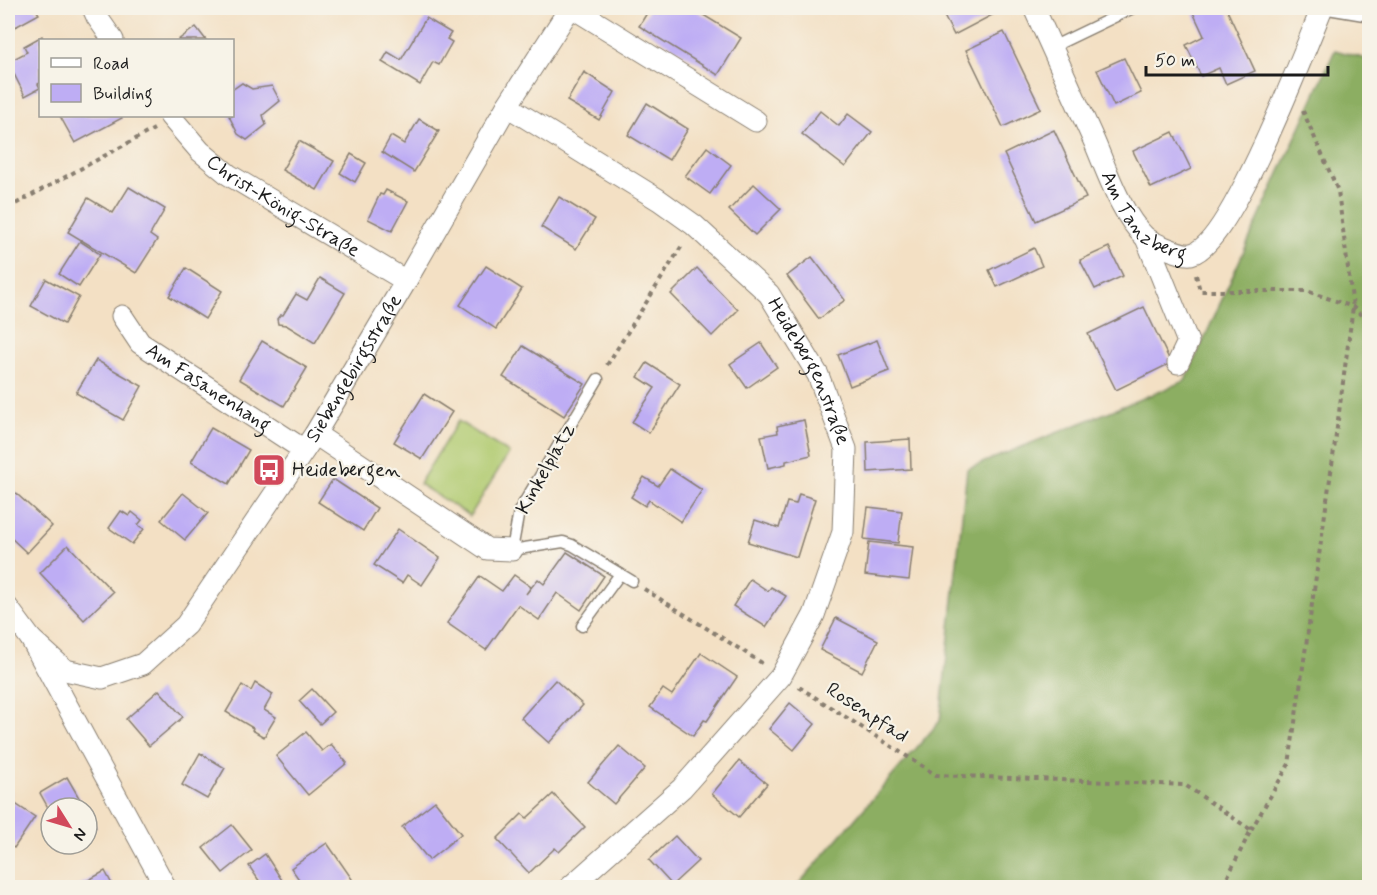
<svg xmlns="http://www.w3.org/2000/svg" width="1377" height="895" font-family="Mynerve,sans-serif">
<rect width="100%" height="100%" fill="#f7f3e8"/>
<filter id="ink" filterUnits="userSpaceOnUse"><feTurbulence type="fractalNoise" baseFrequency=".0167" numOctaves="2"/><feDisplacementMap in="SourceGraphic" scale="12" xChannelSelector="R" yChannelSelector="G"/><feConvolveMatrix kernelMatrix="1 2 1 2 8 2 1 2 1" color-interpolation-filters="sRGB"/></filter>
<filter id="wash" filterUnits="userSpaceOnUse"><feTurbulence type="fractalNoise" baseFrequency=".008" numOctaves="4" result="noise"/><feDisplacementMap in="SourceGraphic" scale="24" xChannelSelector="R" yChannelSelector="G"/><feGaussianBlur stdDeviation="1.35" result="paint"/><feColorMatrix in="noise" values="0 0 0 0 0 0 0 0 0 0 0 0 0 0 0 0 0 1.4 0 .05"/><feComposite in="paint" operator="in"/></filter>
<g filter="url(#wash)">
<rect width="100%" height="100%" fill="#f3e0c4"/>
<path fill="#b0ca70" stroke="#667346" stroke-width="1.5" d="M458,421L509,453L470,516L419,484Z"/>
<path fill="#8cae62" stroke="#54653f" stroke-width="1.5" d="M1335,50L1370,60L1369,887H796L940,721L967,469L1185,381Z"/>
<g id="blocks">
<g fill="#beadf4">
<path d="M8,8H35L39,14L8,31Z"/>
<path d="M650,8H692L741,38L718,75L639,26Z"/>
<path d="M961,8H996L998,12L954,35L944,16Z"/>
<path d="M1191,8H1226L1255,71L1226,84L1219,68L1201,76L1186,45L1204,36Z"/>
<path d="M426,18L451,33L447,39L452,42L439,65L433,62L420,85L382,62L388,52L401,60Z"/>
<path d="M196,27L206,40H178Z"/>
<path d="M1004,32L1041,109L1003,127L966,50Z"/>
<path d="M42,36L44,40H40V83L38,84L40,88L25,96L8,62L27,52L24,46Z"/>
<path d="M1124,58L1141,93L1114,106L1097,70Z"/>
<path d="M584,72L615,92L599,120L567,101Z"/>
<path d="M242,83L252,89L272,86L280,101L263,115L266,125L247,140L238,134L229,116H232V90Z"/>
<path d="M647,103L688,129L669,160L628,135Z"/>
<path d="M820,111L839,126L848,114L872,132L845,167L802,134Z"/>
<path d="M60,116H121L122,118L75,143Z"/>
<path d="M419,119L439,131L414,172L382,152L391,136L404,144Z"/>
<path d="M1054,130L1086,198L1036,221L1004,154Z"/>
<path d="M1173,132L1191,169L1151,188L1133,151Z"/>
<path d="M299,141L334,161L317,190L282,170Z"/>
<path d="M707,147L731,165L710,194L685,176Z"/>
<path d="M351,154L366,163L355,182L340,173Z"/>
<path d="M754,184L781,209L755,235L729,210Z"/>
<path d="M129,187L165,209L150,235L157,240L136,273L68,232L88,198L113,213Z"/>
<path d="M386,190L408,201L392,231L368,219L380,194L383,195Z"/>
<path d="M559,197L595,219L576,249L541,227Z"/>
<path d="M80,241L100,254L79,287L59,274Z"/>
<path d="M1109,247L1123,276L1095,289L1080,260Z"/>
<path d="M1034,248L1042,266L997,287L989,270Z"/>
<path d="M812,257L845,300L819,319L787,276Z"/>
<path d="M486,266L522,289L496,329L460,305Z"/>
<path d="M186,268L222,291L205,319L169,296Z"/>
<path d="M697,268L738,310L712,336L671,294Z"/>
<path d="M320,278L345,293L315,343L286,325L278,324L277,319L280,315H283L296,294L307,300Z"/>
<path d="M46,279L79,297L64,324L31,306Z"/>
<path d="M1144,307L1171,363L1116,390L1088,334Z"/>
<path d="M877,340L889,371L850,386L838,355Z"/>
<path d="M262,341L307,368L284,406L239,379Z"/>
<path d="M761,343L777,367L747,388L730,364Z"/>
<path d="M523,346L585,384L564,416L503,377Z"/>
<path d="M96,360L142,386L123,420L76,393Z"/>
<path d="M647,363L680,384L649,433L632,422L655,388L638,377Z"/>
<path d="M424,394L452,412L422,459L394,442Z"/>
<path d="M804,420L811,455L786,461V464L768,468L761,436L778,433L777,426Z"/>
<path d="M211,428L249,450L229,484L191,462Z"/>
<path d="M910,439L911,469L868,472L867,442Z"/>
<path d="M670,469L702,490L681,522L649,500L645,506L631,497L644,477L658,486Z"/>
<path d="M333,479L377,508L363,531L318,502Z"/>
<path d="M8,486L52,526L27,553L8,535Z"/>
<path d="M183,493L208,513L185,540L161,520Z"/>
<path d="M799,494L815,499L797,557L748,542L755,520L779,528L787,502L796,504Z"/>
<path d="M868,507L902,511L898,543L864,539Z"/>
<path d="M121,511L129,516L132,512L142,520L138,525L144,529L132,544L109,528Z"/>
<path d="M398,529L440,558L422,585L407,575L402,583L374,565Z"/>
<path d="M869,542L913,547L909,580L865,575Z"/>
<path d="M68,545L113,592L84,620L40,573Z"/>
<path d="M567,552L604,576L581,610L557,593L539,620L518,605L486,650L447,623L480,576L502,591L514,575L531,587L526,594L538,579L544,584Z"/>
<path d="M750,579L768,591L771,587L786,596L766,627L733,606Z"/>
<path d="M836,618L878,640L862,672L820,650Z"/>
<path d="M701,653L737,677L707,721L704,720L693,736L650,707L663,689L672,695Z"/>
<path d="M555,680L583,705L549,743L521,718Z"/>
<path d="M255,683L273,694L264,710L276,717L264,737L252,730L253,728L226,712L242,685L251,691Z"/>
<path d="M312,689L333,712L320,724L299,701Z"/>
<path d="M159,690L183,717L149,746L126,719Z"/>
<path d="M790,703L815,724L794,750L769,729Z"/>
<path d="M306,732L322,751L331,744L347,763L308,795L276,756Z"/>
<path d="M619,746L645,768L614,804L588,782Z"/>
<path d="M200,753L225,768L207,799L182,785Z"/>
<path d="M739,761L767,784L739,817L712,794Z"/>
<path d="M67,777L85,808H51V813L40,793Z"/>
<path d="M8,790L12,793L8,799L35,817L14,848L8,844Z"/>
<path d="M553,794L585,827L559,852L555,848L529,873L497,839L522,814L527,818Z"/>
<path d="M435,801L461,834L429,860L402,827Z"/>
<path d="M87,811L96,827L87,832Z"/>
<path d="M232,825L252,850L223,873L203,848Z"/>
<path d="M675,836L698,861L672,885L649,860Z"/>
<path d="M327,843L352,879L340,888H305L291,868Z"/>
<path d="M265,854L287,888H264L249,866Z"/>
<path d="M105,871L114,888H74Z"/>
</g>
</g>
</g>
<g filter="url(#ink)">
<use href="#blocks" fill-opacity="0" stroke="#887e70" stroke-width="1.5"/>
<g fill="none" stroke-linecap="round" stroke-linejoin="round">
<g stroke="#887e70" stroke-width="13">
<g id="lane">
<path d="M1322,8L1370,16"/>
<path d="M1052,47L1133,8"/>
<path d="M598,379L519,511L512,550L563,542L572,545L632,581"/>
<path d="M582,626L620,574"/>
</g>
</g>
<g stroke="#887e70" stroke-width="23">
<g id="street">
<path d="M93,8L97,17L113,40"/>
<path d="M573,8L756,121"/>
<path id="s1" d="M1034,8C1054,52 1074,96 1094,141C1107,171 1121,214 1145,237C1152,243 1182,256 1191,254C1230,246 1305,49 1322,8"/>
<path id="s2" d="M507,106L659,200L694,225L769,294L818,375L846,449L843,532L814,615L781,676L682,788L569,888"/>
<path id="s3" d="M170,116L200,151L229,175L406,281"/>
<path d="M1146,238L1188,342L1178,363"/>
<path id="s4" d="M122,316L140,343L304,450"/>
<path d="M315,434L487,549L512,550"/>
<path d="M8,608L31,639L166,888"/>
<path id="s5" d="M31,639L65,670L102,678L143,664L186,625L315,434L406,281L507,106L570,8"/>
</g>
</g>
<g stroke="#887e70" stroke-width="4" stroke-dasharray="4.5 4.5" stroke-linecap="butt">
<path d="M8,208L154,129"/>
<path d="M1196,275L1200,291H1307L1353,307L1370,324"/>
<path d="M607,365L683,244"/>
<path d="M644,589L762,663"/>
<path d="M799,687L936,775L1185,785L1251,830L1222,888"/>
<path d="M1251,830L1289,764L1332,465L1353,307L1338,191L1303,111"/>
</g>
<use href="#lane" stroke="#fff" stroke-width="10"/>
<use href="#street" stroke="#fff" stroke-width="21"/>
</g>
</g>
<defs>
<g id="bus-square" transform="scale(1.725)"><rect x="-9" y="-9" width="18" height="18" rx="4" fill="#d1495b" stroke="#f7f3e8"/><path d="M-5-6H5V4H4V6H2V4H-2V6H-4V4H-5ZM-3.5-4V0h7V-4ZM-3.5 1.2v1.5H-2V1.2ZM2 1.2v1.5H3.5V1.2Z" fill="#fff"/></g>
</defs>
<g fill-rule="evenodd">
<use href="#bus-square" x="269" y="470"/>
</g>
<g text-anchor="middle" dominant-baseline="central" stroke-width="4.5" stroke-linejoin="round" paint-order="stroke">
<g font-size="20" fill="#1c1c1c" stroke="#f7f3e8">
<text stroke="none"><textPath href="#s3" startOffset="146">Christ-König-Straße</textPath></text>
<text stroke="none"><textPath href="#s1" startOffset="240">Am Tanzberg</textPath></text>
<text stroke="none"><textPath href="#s5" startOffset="492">Siebengebirgsstraße</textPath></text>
<text stroke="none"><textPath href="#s2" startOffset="411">Heidebergenstraße</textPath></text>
<text stroke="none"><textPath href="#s4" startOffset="114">Am Fasanenhang</textPath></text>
<text transform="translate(546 469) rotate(-61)">Kinkelplatz</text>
<text transform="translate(867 713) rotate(33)">Rosenpfad</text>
</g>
<g font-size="20" fill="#1c1c1c" stroke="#f7f3e8" text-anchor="start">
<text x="292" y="470">Heidebergen</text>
</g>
</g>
<rect width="1377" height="895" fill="none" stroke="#f7f3e8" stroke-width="30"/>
<rect x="39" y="39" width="195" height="78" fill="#f7f3e8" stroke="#9f9d96" stroke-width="1.5"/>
<rect x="51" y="58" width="30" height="9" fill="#ffffff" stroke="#9f9d96" stroke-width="1.5"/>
<text x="93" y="69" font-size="18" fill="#1c1c1c">Road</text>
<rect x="51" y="84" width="30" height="18" fill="#beadf4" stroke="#9f9d96" stroke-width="1.5"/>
<text x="93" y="99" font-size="18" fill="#1c1c1c">Building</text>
<g transform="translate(69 826) rotate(127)"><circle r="28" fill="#f7f3e8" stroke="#9f9d96" stroke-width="1.5"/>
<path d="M0-4.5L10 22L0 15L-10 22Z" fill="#d1495b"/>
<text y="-9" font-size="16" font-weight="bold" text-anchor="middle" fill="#1c1c1c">N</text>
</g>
<path d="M1146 66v9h182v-9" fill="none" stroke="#1c1c1c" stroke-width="3"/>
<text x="1155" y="66" font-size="18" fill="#1c1c1c" stroke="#f7f3e8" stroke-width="4.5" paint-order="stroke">50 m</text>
</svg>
